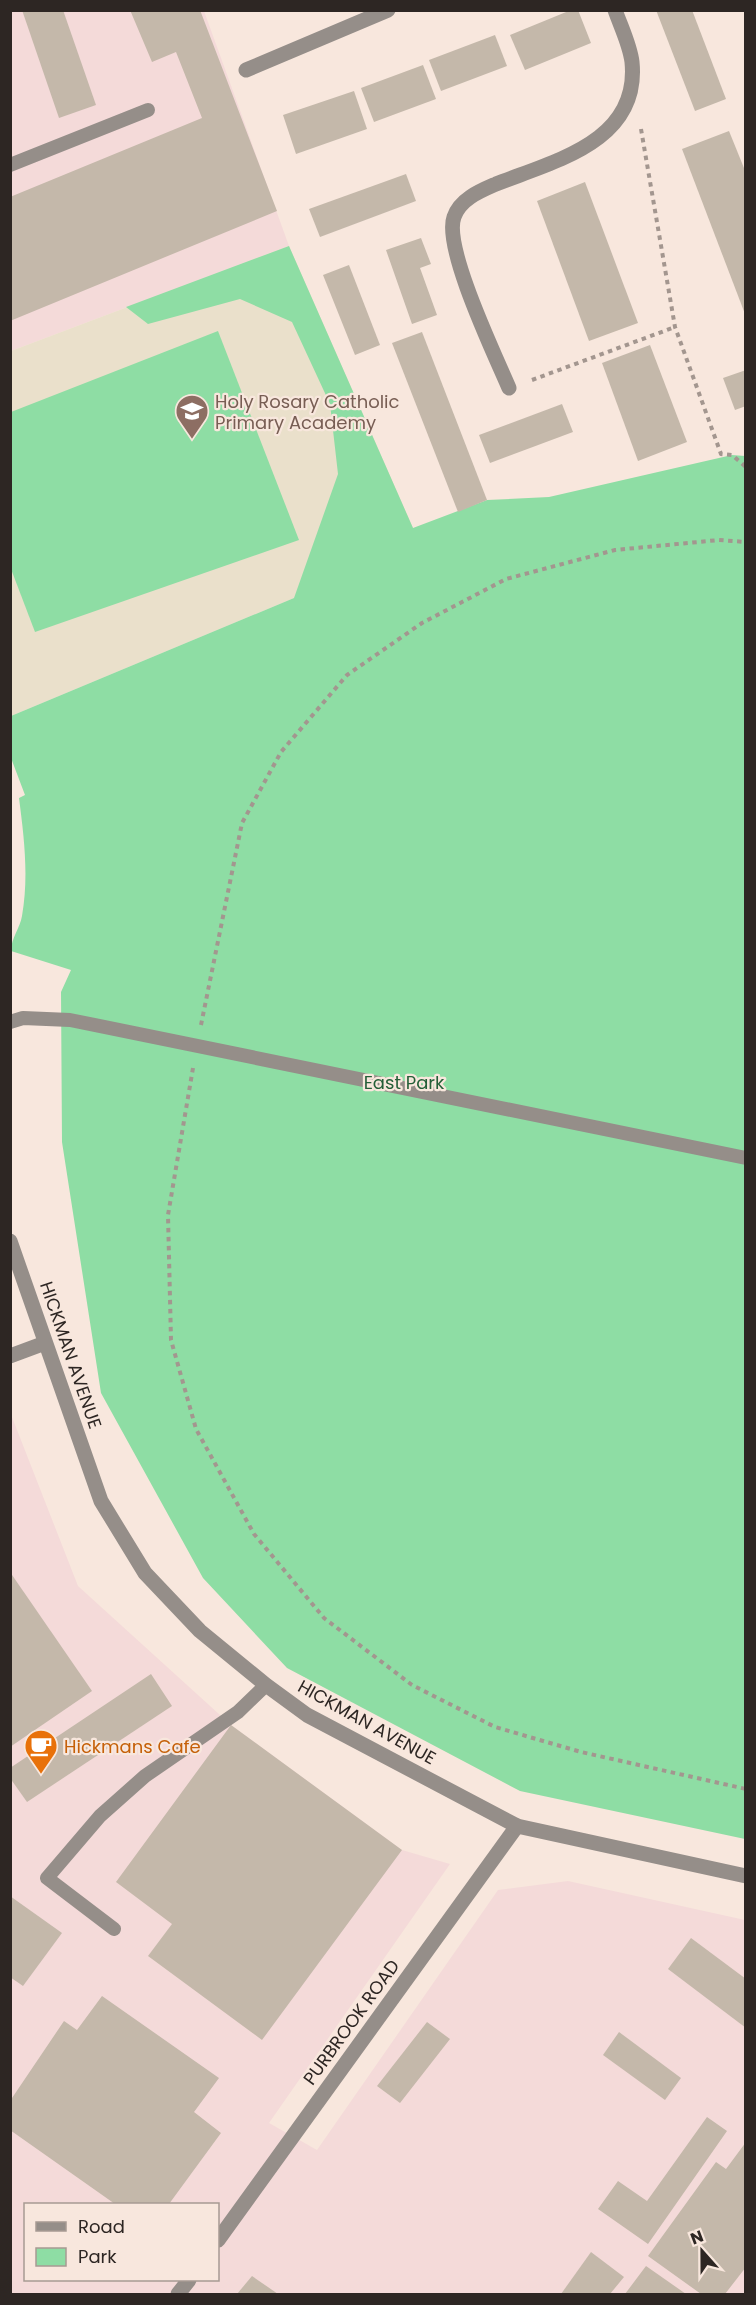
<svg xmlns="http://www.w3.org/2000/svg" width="756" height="2305" font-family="Poppins,sans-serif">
<rect width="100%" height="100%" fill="#f8e7dd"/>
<g fill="#f4dad9" fill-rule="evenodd">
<path d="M11,11H204L289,246L11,351Z"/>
<path d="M10,1412L78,1586L231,1725L402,1850L450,1864L269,2123L317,2150L498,1890L568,1881L745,1920V2294H11ZM26,2204H218V2280H26Z"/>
</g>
<path fill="#eae0cb" d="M289,246L413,528L294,598L11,716V351Z"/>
<g fill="#8edda4">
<path d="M289,246L413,528L487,500L549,497L732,455L745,456V1839L520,1791L287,1668L203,1578L101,1393L62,1142L61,992L71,970L11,951C11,938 20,928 22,916C29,876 24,837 19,798L25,795L11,758V716L294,598L338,474L330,404L292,322L240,299L148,324L126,307Z"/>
<path d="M218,331L299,540L35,632L11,569V412Z"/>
</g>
<g fill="#c4b8aa">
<path d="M22,10H63L96,105L59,118Z"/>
<path d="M130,10H200L277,211L10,321V197L202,118L176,52L152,62Z"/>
<path d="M571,10H578L591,43L525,70L510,35Z"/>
<path d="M656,10H692L726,99L695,111Z"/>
<path d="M495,35L507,66L441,91L429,60Z"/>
<path d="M423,65L436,99L374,122L361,88Z"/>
<path d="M354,91L367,129L296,154L283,115Z"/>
<path d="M729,131L746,173L745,314L682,149Z"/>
<path d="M406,174L416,201L320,237L309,209Z"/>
<path d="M585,182L638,323L589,341L537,201Z"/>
<path d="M421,238L431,264L420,268L437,315L412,324L386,250Z"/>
<path d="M349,265L380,345L355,355L323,275Z"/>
<path d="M422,332L487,500L458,512L392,343Z"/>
<path d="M650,345L687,442L638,461L602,363Z"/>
<path d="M746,370V406L735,410L723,378Z"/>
<path d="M562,404L573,432L490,463L479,435Z"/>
<path d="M10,1572L92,1691L10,1747Z"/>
<path d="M151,1674L172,1706L27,1802L10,1778V1768Z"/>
<path d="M231,1725L402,1850L262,2040L148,1956L172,1924L116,1882Z"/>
<path d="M10,1896L62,1933L23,1986L10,1977Z"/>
<path d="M691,1938L746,1979V2028L668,1969Z"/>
<path d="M102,1996L219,2078L194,2112L221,2133L169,2204H115L10,2130V2101L64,2021L77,2030Z"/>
<path d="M427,2022L450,2039L400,2103L377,2086Z"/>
<path d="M619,2032L681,2078L665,2100L603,2055Z"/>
<path d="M707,2117L727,2131L648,2244L598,2209L618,2181L647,2201Z"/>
<path d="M746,2142V2267L725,2294H701L648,2256L716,2162L726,2169Z"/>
<path d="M591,2252L624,2277L610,2294H561Z"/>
<path d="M646,2266L686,2294H625Z"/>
<path d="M252,2276L278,2294H237Z"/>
</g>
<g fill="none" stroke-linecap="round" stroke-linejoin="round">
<g stroke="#a3968f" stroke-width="4" stroke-dasharray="4.5 4.5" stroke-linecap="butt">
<path d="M641,129L675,327L721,454L732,455L746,467"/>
<path d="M532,380L675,327"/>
<path d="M201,1025L242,823L281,752L347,675L422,623L506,579L615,550L719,540L746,542"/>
<path d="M193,1068L168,1215L171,1340L196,1429L254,1534L324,1618L412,1685L495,1727L581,1752L746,1789"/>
</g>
<g stroke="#958e89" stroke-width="14">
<path d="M10,165L148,110"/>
<path d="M10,1022L23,1018L70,1020L746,1158"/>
<path d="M114,1929L47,1878L100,1816L145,1776L238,1712L266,1685"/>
</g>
<g stroke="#958e89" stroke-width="15">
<path d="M246,70L388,10"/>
<path d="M509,388C495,355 443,247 454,217C460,199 480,191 496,184C554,161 640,142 632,62C630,45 621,27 615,10"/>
<path d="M10,1356L45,1343"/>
<path d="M218,2240L517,1826"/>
<path d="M178,2294L189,2280"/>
</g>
<path stroke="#958e89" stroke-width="15" d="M10,1241L101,1501L145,1573L200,1631L266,1685L307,1715L517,1826L746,1876"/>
</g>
<defs>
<g id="school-pin" transform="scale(1.725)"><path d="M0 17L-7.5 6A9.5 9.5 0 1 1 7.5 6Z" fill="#8d6e63" stroke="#f8e7dd"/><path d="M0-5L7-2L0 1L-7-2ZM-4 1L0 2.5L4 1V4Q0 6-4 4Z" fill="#fff"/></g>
<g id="cafe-pin" transform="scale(1.725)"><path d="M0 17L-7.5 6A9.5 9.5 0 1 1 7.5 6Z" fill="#e8710a" stroke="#f8e7dd"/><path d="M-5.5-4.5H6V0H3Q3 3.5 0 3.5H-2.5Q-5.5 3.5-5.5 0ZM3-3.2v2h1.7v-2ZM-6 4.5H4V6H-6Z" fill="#fff"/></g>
</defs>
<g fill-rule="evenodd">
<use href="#school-pin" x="192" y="411"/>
<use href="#cafe-pin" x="41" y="1746"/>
</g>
<g text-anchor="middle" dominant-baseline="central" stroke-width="4.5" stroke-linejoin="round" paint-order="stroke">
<g font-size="18" fill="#785e54" stroke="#f8e7dd" text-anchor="start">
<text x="215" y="401">Holy Rosary Catholic<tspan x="215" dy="21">Primary Academy</tspan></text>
</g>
<g font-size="18" fill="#245f38" stroke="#f8e7dd">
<text x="404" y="1082">East Park</text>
</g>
<g font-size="18" fill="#2d2623" stroke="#f8e7dd">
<text transform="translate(71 1355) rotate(71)">HICKMAN AVENUE</text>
<text transform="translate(367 1722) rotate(29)">HICKMAN AVENUE</text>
<text transform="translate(351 2022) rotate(-54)">PURBROOK ROAD</text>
</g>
<g font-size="18" fill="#c56008" stroke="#f8e7dd" text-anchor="start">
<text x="64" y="1746">Hickmans Cafe</text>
</g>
</g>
<rect width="756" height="2305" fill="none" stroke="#2d2623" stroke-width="24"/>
<rect x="24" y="2203" width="195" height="78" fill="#f8e7dd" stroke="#a79a93" stroke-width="1.5"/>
<rect x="36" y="2222" width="30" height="9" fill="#958e89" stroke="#a79a93" stroke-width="1.5"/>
<text x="78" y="2233" font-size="18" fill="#2d2623">Road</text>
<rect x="36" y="2248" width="30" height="18" fill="#8edda4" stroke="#a79a93" stroke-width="1.5"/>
<text x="78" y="2263" font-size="18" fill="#2d2623">Park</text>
<g transform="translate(702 2251) rotate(339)" stroke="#f8e7dd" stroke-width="4.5" paint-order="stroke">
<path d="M0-4.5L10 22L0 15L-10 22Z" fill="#2d2623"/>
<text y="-9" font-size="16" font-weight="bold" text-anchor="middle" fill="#2d2623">N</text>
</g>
</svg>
